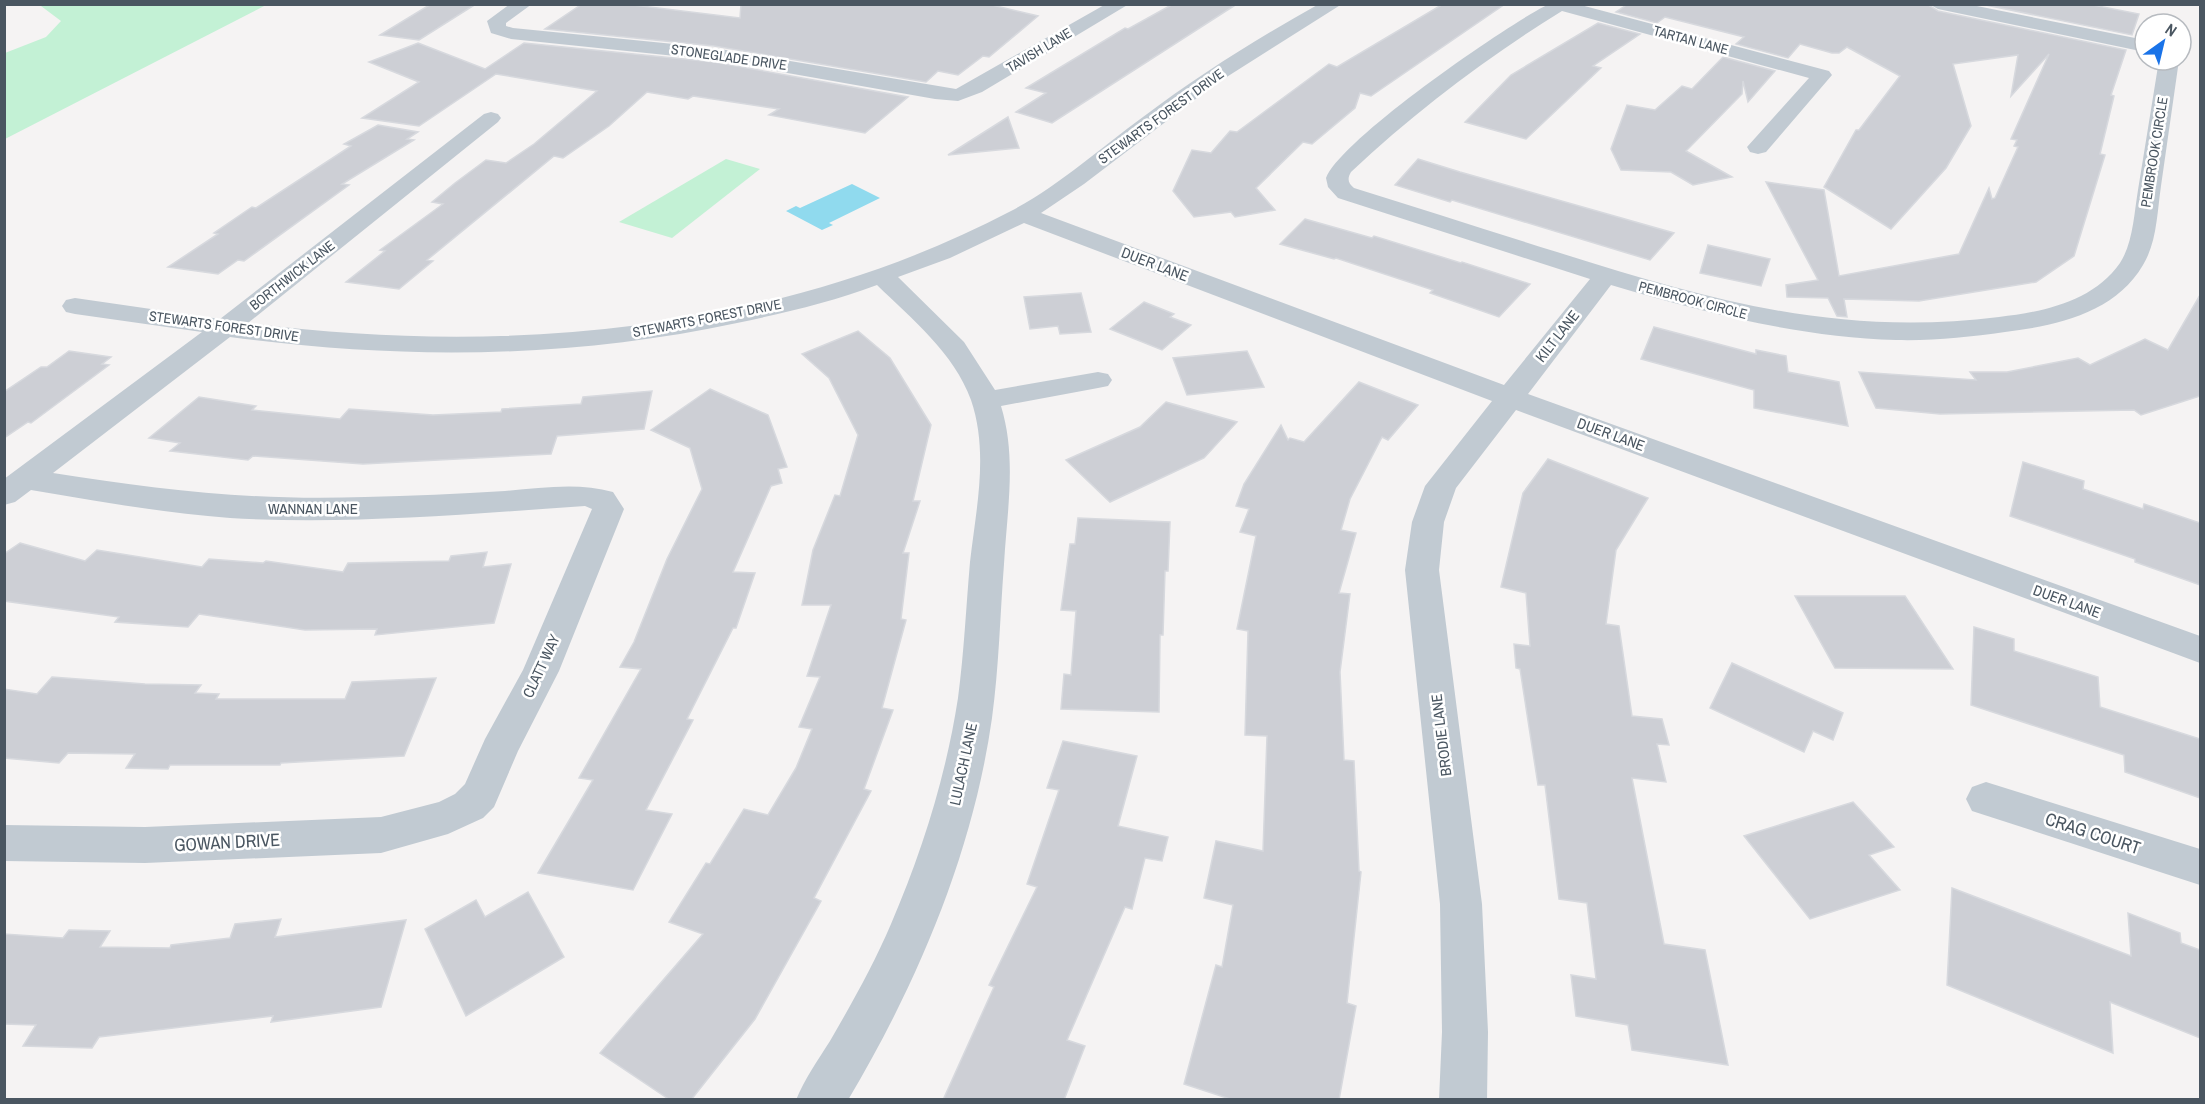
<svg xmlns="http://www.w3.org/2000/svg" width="2205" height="1104" font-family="'Archivo Narrow',sans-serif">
<rect width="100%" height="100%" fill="#f5f3f3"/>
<g fill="#c3f1d5">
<path d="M44,5V4L266,5L5,139V53L46,37L61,21L41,6Z"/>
<path d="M726,159L760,169L672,238L619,222Z"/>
</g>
<path fill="#90daee" d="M852,184L880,198L829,223L833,225L822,230L786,211L796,206L800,208Z"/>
<g fill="#cdcfd5" stroke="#d7d9de" stroke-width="1.5">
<path d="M431,4H476L419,40L380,35Z"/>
<path d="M582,4H625L740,18L741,4H988L1038,16L989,57L983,56L958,75L938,71L926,82L714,46L545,29Z"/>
<path d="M1173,4H1237L1052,123L1016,112L1046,93L1026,88L1125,28L1128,29Z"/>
<path d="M1443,4H1505L1371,96L1360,93L1355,108L1312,144L1303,142L1256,188L1275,210L1235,217L1231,212L1194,217L1173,191L1192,150L1211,153L1230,131L1237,132L1329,64L1337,67Z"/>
<path d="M1628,4H1927L1938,11L2126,50L2111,95L2114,96L2100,154L2105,155L2074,256L2036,282L1919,301L1844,299L1847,317L1837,316L1828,298L1787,297L1786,285L1818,280L1766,182L1824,190L1839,276L1959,254L1989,188L1992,199L1995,198L2018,147L2014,146L2017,140L2011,139L2049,54L2011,96L2018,55L1953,64L1971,126L1946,168L1891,229L1824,187L1856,130H1859L1900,76L1847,47L1839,53H1832L1800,44L1788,58L1736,44L1744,37L1665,17L1657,23L1616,12Z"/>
<path d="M1981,4H2088L2139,14L2132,35Z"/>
<path d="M1598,23L1640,34L1593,66L1601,68L1526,139L1465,122L1511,75Z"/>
<path d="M418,43L485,69L524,43L714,62L908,97L865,133L769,115L779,109L693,96L688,99L647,92L609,126L563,158L554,156L427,260L433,261L399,289L346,282L385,251L380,250L443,204L432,202L455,183L486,160L506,163L534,144L597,91L496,74L419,126L362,118L419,82L369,62Z"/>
<path d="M1723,57L1775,71L1748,102L1743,81L1742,94L1686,151L1732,177L1693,185L1671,172L1621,170L1611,149L1627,105L1655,110L1682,86L1692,89Z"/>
<path d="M1008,117L1019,148L948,155Z"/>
<path d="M378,125L418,132L407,139L414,140L342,184L349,185L244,261L238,260L218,274L168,267L218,234L214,233L252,207L256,208L351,146L344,144Z"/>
<path d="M1418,159L1460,172L1674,233L1650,260L1452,200L1450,202L1395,185Z"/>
<path d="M1305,219L1372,238L1374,236L1461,263L1462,262L1530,284L1499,317L1430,293L1433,290L1336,258L1334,259L1280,244Z"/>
<path d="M1708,245L1770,259L1761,286L1700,273Z"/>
<path d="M1081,293L1091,332L1060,334L1058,326L1030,329L1024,297Z"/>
<path d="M2200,295V396L2141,415L2134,410L1940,414L1876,408L1859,372L1976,380L1970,372H2007L2078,358L2090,365L2145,339L2168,350Z"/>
<path d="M1144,302L1174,314L1170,317L1191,325L1162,350L1110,329Z"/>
<path d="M1654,327L1756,354V350L1786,356L1788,372L1839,382L1848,426L1754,408V390L1641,359Z"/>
<path d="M858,331L890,358L931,425L913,501H920L903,553H909L901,619L906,620L882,708L893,710L864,789L871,791L814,898L821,901L755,1019L691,1100H670L600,1053L703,934L669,922L706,863L710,864L744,809L768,815L796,768L812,729L799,727L820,677L807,676L831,605H802L813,550L835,495L840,496L858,435L829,378L802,354Z"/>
<path d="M69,351L111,357L102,364L109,365L31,423L28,422L4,438V392L41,367H47Z"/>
<path d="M1247,351L1264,387L1187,395L1173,358Z"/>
<path d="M1359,382L1418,405L1388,440L1382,437L1350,499L1341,530L1356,533L1339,593L1350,594L1340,672L1344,760L1354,761L1359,871L1361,872L1347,1003L1356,1006L1339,1100H1233L1184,1084L1216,965L1222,967L1233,905L1204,898L1216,841L1263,851L1267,736L1245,735L1248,631L1237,629L1256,536L1240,532L1249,509L1236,506L1244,484L1281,425L1288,440L1290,438L1304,442Z"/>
<path d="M710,389L768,415L787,467L778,469L782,483L771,486L733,572L755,573L736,628H733L687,719L693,720L646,810L672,814L633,890L538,873L593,780L579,778L641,669L620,667L634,642L667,559L702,489L690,448L651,430Z"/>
<path d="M652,391L644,429L557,436L551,454L363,464L253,456L248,460L170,451L180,443L149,438L199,397L256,406L252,410L340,419L349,409L433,415L501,412L502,409L581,404L583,397Z"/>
<path d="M1166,402L1237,422L1204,458L1110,502L1066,460L1140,427Z"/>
<path d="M1548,459L1648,498L1616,550L1606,624L1619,626L1632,716L1662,719L1669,745L1657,744L1666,782L1632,778L1664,944L1705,950L1728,1065L1632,1050L1628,1025L1576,1016L1571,975L1596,979L1587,903L1559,899L1545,785H1538L1520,669L1516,668L1514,644L1530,646L1526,593L1501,587L1523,493Z"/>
<path d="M2023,462L2084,481L2083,489L2143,509L2144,504L2200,523V585L2135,562V559L2010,516Z"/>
<path d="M1078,518L1170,522L1168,571H1165L1163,635H1160L1159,712L1061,709L1064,674L1071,675L1076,611L1061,610L1070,544H1075Z"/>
<path d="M20,543L85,561L97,550L202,567L209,559L263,563L266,561L343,572L348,563L449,561L451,556L487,552L483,567L511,564L494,623L375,635L377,629L305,630L199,614L188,627L115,622L119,617L4,601V554Z"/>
<path d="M1795,596H1905L1953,669L1835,668Z"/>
<path d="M1974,627L2014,639V651L2098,677L2100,707L2200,739V798L2125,772L2124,755L1971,705Z"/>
<path d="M1732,663L1843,713L1833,740L1813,731L1804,752L1710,708Z"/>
<path d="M52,677L145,684L201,685L195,693L219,694L216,699H345L352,682L436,678L404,756L281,763L280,765H170L168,769L126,768L135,754L68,753L59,763L4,758V689L37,694Z"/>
<path d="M1063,741L1137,756L1118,826L1168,837L1162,861L1145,858L1132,909L1125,907L1067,1040L1085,1046L1064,1100H943L994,987L989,985L1037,887L1027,884L1059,790L1047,788Z"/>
<path d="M1853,802L1894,847L1869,855L1900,890L1810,919L1744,836Z"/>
<path d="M1952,888L2131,956L2128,913L2180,933L2181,943L2200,950V1038L2110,1002L2113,1053L1947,985Z"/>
<path d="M528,892L564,957L466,1016L425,929L476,900L485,917Z"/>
<path d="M281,919L275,937L406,920L381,1007L271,1022L273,1016L99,1037L92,1048L23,1046L36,1025L4,1024V934L63,938L69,930L110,931L100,947L170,948L171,945L230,938L235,924Z"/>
</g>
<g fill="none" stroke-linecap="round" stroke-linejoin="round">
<g fill="#c1cad2" fill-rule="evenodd">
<path d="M510,4H532L506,23V26L513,28L714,48L956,89L1106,4H1129L982,92L958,101L935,99L714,60L511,39L491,33L487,21Z"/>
<path d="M1319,4H1342L1214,85L1084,184L1041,213L1504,385L1590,279L1338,198L1328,187L1326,178C1341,139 1505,26 1547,5C1553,3 1569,4 1577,4L1829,71L1832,75L1766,152L1758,154L1750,152L1747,147L1809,78L1562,11C1486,58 1416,111 1351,172C1347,179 1348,183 1354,188C1422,209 1489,231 1557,252C1709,300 1838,337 1999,317C2042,312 2093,302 2120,263C2133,243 2134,214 2138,190C2145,147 2152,103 2159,60H2179C2173,102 2167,144 2161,186C2157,213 2157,242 2143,265C2115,313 2056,326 2005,332C1969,337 1933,341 1896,340C1798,337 1705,313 1611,285L1528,394L2200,636V663L1516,410L1456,488L1444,522L1439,570L1482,904L1488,1032L1487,1100H1439L1442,1032L1440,904L1405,570L1412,522L1425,486L1492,401L1024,223L950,258L898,277L964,342L995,390L1098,372L1108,374L1112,380L1108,386L1098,388L1001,406C1017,458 1007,511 1004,564C1000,616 999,667 992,718C973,853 917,984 848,1100H796C805,1078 818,1060 830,1041C852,1003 874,964 891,924C922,852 946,776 958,698C964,653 966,608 970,562C976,509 989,453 971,400C954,353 912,319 877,285C832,302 784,313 737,323C569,359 400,360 230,337L53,473C160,490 256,501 365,497C411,496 458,494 505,491C541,488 578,482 613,492L624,509L559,671L518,751L494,807L483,818L448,834L381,853L145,863L4,861V825L145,827L381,817L439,802L455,794L465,784L485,739L523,670L592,509L585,506C467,514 348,525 230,518C163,513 97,501 31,490L15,502L4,505V479L202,332L75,314L66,312L62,306L66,300L75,298L220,319L484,114L491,112L498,114L501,118L498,122L248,323C504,356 779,333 1011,211C1059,186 1100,148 1143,117C1199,75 1258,38 1319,4Z"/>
<path d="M1929,4H1967L2145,40V52L1938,9Z"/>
<path d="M1986,782L2200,849V885L1972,811L1966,799L1972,787Z"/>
</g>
</g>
<g text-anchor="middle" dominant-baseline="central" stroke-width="5" stroke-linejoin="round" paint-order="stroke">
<g font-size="14" fill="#4a5661" stroke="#fff">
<text transform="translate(1691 40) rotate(15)">TARTAN LANE</text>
<text transform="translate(1039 50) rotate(-31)">TAVISH LANE</text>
<text transform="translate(729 57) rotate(8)">STONEGLADE DRIVE</text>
<text transform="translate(1161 116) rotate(-36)">STEWARTS FOREST DRIVE</text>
<text transform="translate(2154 152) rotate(-81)">PEMBROOK CIRCLE</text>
<text transform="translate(292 275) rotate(-38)">BORTHWICK LANE</text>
<text transform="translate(1693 300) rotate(15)">PEMBROOK CIRCLE</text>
<text transform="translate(707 318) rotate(-11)">STEWARTS FOREST DRIVE</text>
<text transform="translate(224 326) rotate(8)">STEWARTS FOREST DRIVE</text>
</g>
<g font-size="15" fill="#4a5661" stroke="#fff">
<text transform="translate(1155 264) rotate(21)">DUER LANE</text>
<text transform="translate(1557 336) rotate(-52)">KILT LANE</text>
<text transform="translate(1611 434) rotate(20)">DUER LANE</text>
<text x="313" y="508">WANNAN LANE</text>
<text transform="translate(2067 601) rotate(20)">DUER LANE</text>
<text transform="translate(541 666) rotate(-65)">CLATT WAY</text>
<text transform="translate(1441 735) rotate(-97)">BRODIE LANE</text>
<text transform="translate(963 764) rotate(-78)">LULACH LANE</text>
</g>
<g font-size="18" fill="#4a5661" stroke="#fff">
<text transform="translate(2093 833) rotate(18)">CRAG COURT</text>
<text transform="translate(227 842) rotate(-3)">GOWAN DRIVE</text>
</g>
</g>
<rect width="2205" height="1104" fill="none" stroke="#4a5661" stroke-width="12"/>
<g transform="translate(2163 42) rotate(34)"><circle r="28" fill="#ffffff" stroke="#b7bbc0" stroke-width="1.5"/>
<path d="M0-4.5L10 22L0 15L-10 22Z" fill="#1a73e8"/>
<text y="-9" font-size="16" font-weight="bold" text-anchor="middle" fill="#4a5661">N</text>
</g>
</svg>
